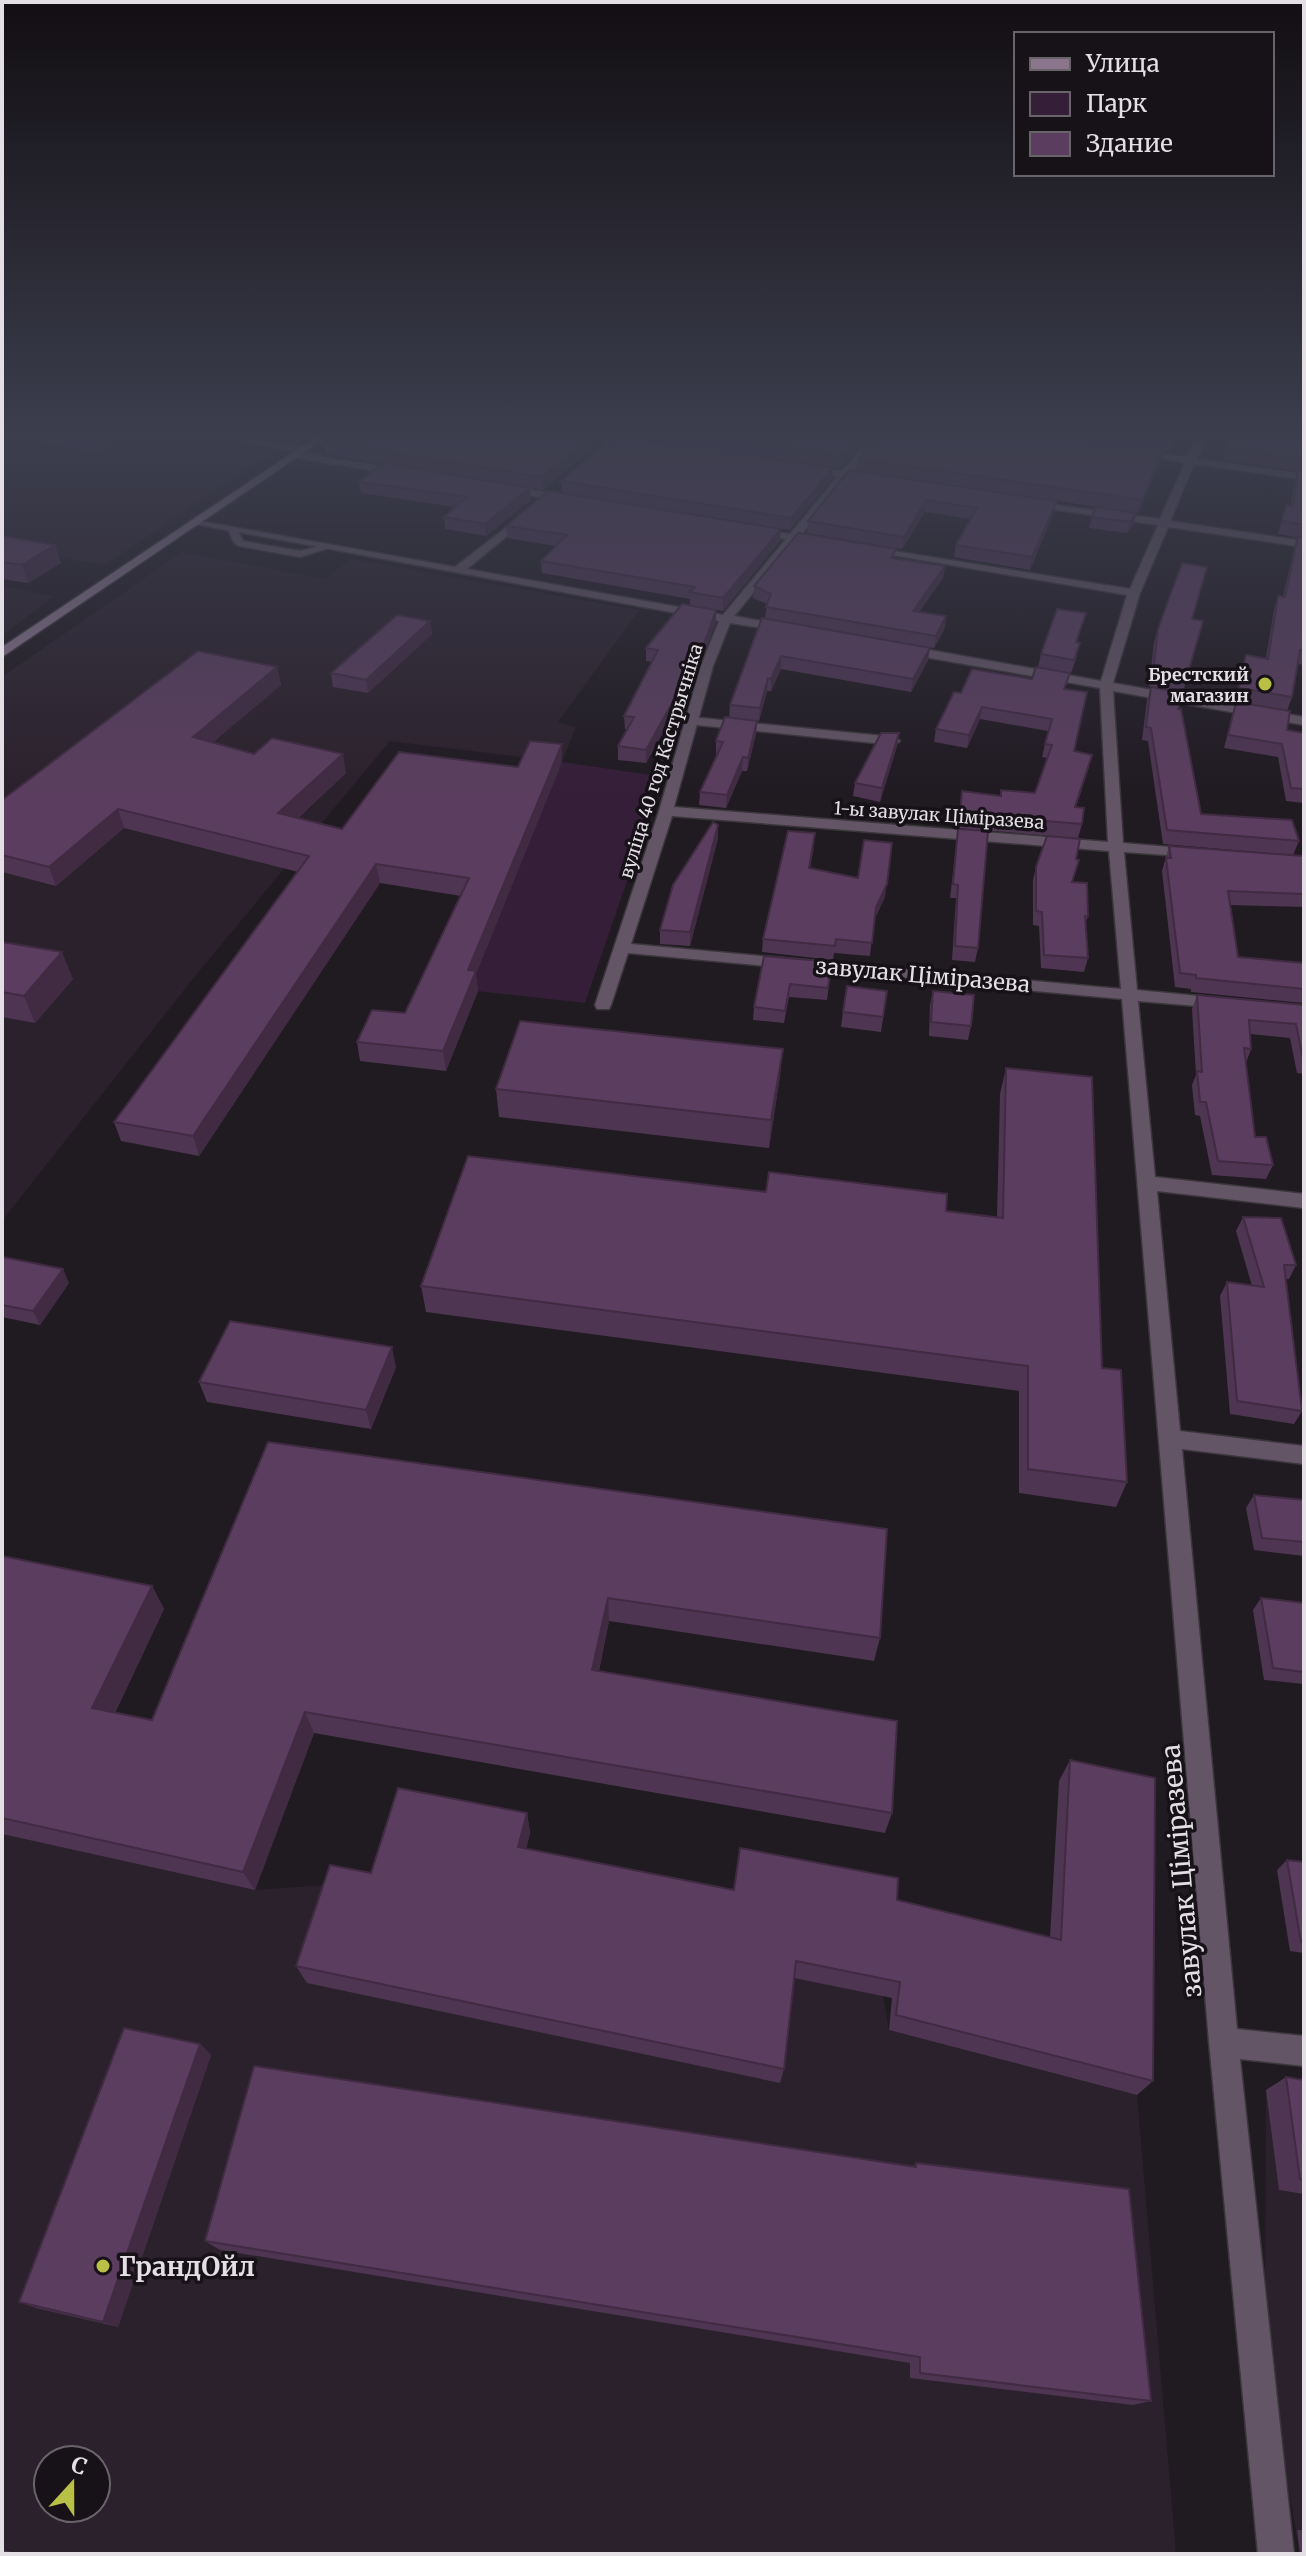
<svg xmlns="http://www.w3.org/2000/svg" width="1306" height="2556" font-family="Merriweather,serif">
<rect width="100%" height="100%" fill="#201a21"/>
<g fill="#2b212c" fill-rule="evenodd">
<path d="M2,435H180L276,450L105,565L22,552L2,564Z"/>
<path d="M182,552L325,579L351,559L639,610L558,722L576,727L562,762L390,741L196,975L2,1221V677Z"/>
<path d="M2,586L54,596L2,636Z"/>
<path d="M2,1834L255,1890L339,1884L883,1996L889,2030L1137,2095L1176,2554H2ZM48,2460H96V2508H48Z"/>
<path d="M1266,2090L1304,2094V2554H1300L1265,2350Z"/>
</g>
<path fill="#351e38" d="M562,762L658,776L636,855L585,1003L476,991L471,986Z"/>
<g fill="none" stroke-linecap="round" stroke-linejoin="round">
<g stroke="#3b363c" stroke-width="3">
<g id="lane">
<path d="M206,435H224L307,449L303,452Z"/>
<path d="M233,527L236,528L243,541L300,551L328,544L333,547L300,557L239,546L234,543L228,530Z"/>
<path d="M691,717L894,737L900,741L894,745L687,724V718Z"/>
</g>
</g>
<g stroke="#3b363c" stroke-width="3">
<g id="street">
<path d="M578,435H600L644,443L639,446Z"/>
<path d="M872,435H882L851,473L876,477V481L847,478L801,535L826,540V544L796,541L734,616L788,626V632L730,623L713,666L674,807L1108,842L1100,688L902,653L896,649L902,645L1101,681L1127,595L863,550L869,547L1130,589L1158,525L1030,506L1026,505V501L1160,519L1185,463L1133,453L1138,450L1187,457L1198,435H1207L1197,459L1304,474V480L1194,464L1170,521L1304,541V547L1168,527L1140,593L1113,683L1304,717V725L1113,691L1123,843L1193,849L1200,853L1193,857L1124,852L1137,990L1220,998L1228,1003L1220,1008L1138,1001L1155,1177L1304,1194V1208L1157,1191L1180,1431L1304,1446V1464L1182,1449L1237,2029L1304,2036V2066L1240,2059L1294,2554H1258L1209,2042L1122,999L628,953L611,1005L609,1009H597L595,1005L659,811L701,666L719,621L189,523L194,520L455,567L526,512L531,515L530,517L467,569L723,615L786,539L751,533V529L790,534L837,477L804,471V467L842,471ZM672,816L1109,851L1121,989L631,944Z"/>
<path d="M294,452L404,470L409,473L404,476L290,457Z"/>
<path d="M506,486L569,496L574,499L569,502L502,491V487Z"/>
</g>
</g>
<g stroke="#3b363c" stroke-width="3">
<path id="secondary" d="M319,435H330L2,657V647Z"/>
</g>
<use href="#lane" fill="#635565" fill-rule="evenodd"/>
<use href="#street" fill="#635565" fill-rule="evenodd"/>
<use href="#secondary" fill="#8b768e" fill-rule="evenodd"/>
</g>
<g fill="#4e3552">
<path d="M2,435H131L99,452Z"/>
<path d="M335,435H599V443L543,490L484,480L531,500L486,536L445,529L444,517L455,507L361,493L359,482L383,464L326,454L324,442Z"/>
<path d="M626,435H868L841,468L627,436Z"/>
<path d="M877,435H1065L1063,436L1076,438L1077,435H1176L1169,452L1163,451L1160,462L1138,513L857,471L859,459Z"/>
<path d="M1229,435H1304V665L1298,664L1292,697L1287,711V730L1304,733V803L1286,801L1278,757L1224,748L1236,702L1276,709L1235,702L1246,655L1266,658L1274,609L1278,596H1283L1297,537L1278,534L1286,505H1291L1294,482L1298,471L1223,460Z"/>
<path d="M833,468L832,479L790,530L562,493L561,481Z"/>
<path d="M849,470L1057,501L1054,512L1030,570L954,557L956,545L971,519L925,512L902,549L807,533L808,521Z"/>
<path d="M1136,513L1134,524L1127,533L1089,528L1092,517Z"/>
<path d="M506,526L780,541L723,611L690,605V599L542,573L541,561L556,546L507,538Z"/>
<path d="M2,536L55,545L61,563L28,583L2,579Z"/>
<path d="M895,558L945,566L943,578L919,612L945,628L934,648L765,618L767,604L753,598L754,586Z"/>
<path d="M716,610V622L689,695H686L678,705L646,763L618,760V746L627,729H625L624,716L652,662L646,661V648Z"/>
<path d="M1086,613L1077,642V656L1071,673L1038,667L1041,654Z"/>
<path d="M762,618L928,660L911,692L781,669L771,691H767L759,721L729,718L730,705Z"/>
<path d="M1192,619L1203,621L1183,692L1149,686L1154,642L1158,629Z"/>
<path d="M430,621L432,634L368,693L333,687L331,673Z"/>
<path d="M277,667L281,685L213,742L254,754L346,773L298,818L342,829L518,767L562,762L476,974L478,991L446,1071L360,1061L357,1042L405,1013L461,896L380,883L199,1156L121,1141L114,1122L298,872L124,828L56,886L2,872V800Z"/>
<path d="M1032,679L1066,689L1074,751L1089,767L1076,807L1082,824L1078,838L957,828L962,791L1000,796L1001,790L1035,793L1048,758L1042,757L1048,731L980,719L967,748L934,742L936,729L961,693Z"/>
<path d="M1151,687L1178,709L1201,814L1299,841L1293,855L1163,844L1148,741L1142,740L1147,700Z"/>
<path d="M757,721L756,734L747,771H742L726,808L699,805L700,792L717,755H716V741Z"/>
<path d="M897,746L880,802L853,796L855,783Z"/>
<path d="M958,829L978,948L975,962L952,960L956,898H950Z"/>
<path d="M718,838L690,946L660,944V930Z"/>
<path d="M1169,846L1304,858V907L1230,905L1238,957L1304,963V1003L1191,992V989L1175,987L1162,871Z"/>
<path d="M814,847L810,868L885,897L874,920L870,956L834,953L833,960L762,952L763,939Z"/>
<path d="M1036,867L1073,882L1088,916L1085,925L1088,958L1084,972L1041,968L1039,926L1033,925V880Z"/>
<path d="M2,942L73,979L35,1023L2,1017Z"/>
<path d="M764,956L832,962L827,1000L789,997L784,1023L753,1020L754,1007Z"/>
<path d="M887,991L881,1032L841,1027L843,1012Z"/>
<path d="M933,991L971,1026L968,1040L929,1036L930,1005Z"/>
<path d="M1197,995L1304,1005V1074L1297,1073L1290,1038L1250,1034L1251,1049L1246,1063L1255,1137L1273,1165L1266,1179L1212,1175L1200,1116L1195,1115L1192,1085L1196,1075L1192,1009Z"/>
<path d="M1006,1068L1102,1368L1127,1482L1116,1507L1019,1493V1391L426,1312L421,1286L766,1192L997,1217L1000,1094Z"/>
<path d="M780,1076L769,1148L499,1117L496,1089Z"/>
<path d="M1243,1217L1296,1265L1289,1279H1285L1302,1411L1294,1424L1230,1414L1220,1296L1227,1282L1252,1286L1236,1231Z"/>
<path d="M2,1258L69,1283L40,1325L2,1317Z"/>
<path d="M396,1367L371,1429L207,1402L199,1382Z"/>
<path d="M268,1442L880,1638L874,1661L609,1621L599,1671L892,1813L885,1833L314,1733L255,1890L2,1834V1556L152,1586L164,1609L115,1713L152,1720Z"/>
<path d="M1254,1495L1304,1500V1556L1254,1550L1246,1508Z"/>
<path d="M1261,1598L1304,1603V1684L1264,1680L1253,1610Z"/>
<path d="M1070,1760L1153,2081L1137,2095L889,2030L892,1998L794,1978L784,2069L780,2083L307,1983L296,1966L371,1873L527,1813L530,1833L526,1849L734,1890L897,1900L1050,1937L1059,1781Z"/>
<path d="M1287,1860L1304,1862V1953L1290,1951L1277,1870Z"/>
<path d="M200,2044L211,2055L118,2327L36,2308L19,2302Z"/>
<path d="M1286,2077L1304,2080V2194L1279,2190L1266,2090Z"/>
<path d="M916,2163L1151,2401L1133,2405L910,2378V2363L220,2250L205,2241L914,2166Z"/>
<path d="M1297,2530H1304V2554H1300Z"/>
<path d="M2,2550L21,2554H2Z"/>
</g>
<g fill="#402b42">
<path d="M95,435H131L99,452Z"/>
<path d="M594,435H599V443L543,490L542,477Z"/>
<path d="M860,435H868L841,468L842,456Z"/>
<path d="M1163,450L1160,462L1138,513L1142,500Z"/>
<path d="M833,468L832,479L790,530L791,518Z"/>
<path d="M530,488L531,500L486,536L485,524Z"/>
<path d="M926,500L925,512L902,549L904,537Z"/>
<path d="M1057,501L1054,512L1030,570L1032,557Z"/>
<path d="M1136,513L1134,524L1127,533L1130,522Z"/>
<path d="M781,529L780,541L723,611V598Z"/>
<path d="M55,545L61,563L28,583L22,565Z"/>
<path d="M945,566L943,578L911,623L913,611Z"/>
<path d="M716,610V622L689,695L690,683Z"/>
<path d="M946,616L945,628L934,648L936,636Z"/>
<path d="M430,621L432,634L368,693L366,680Z"/>
<path d="M930,648L928,660L911,692L913,679Z"/>
<path d="M781,656V669L771,691V679Z"/>
<path d="M277,667L281,685L198,755L193,737Z"/>
<path d="M768,678L767,691L759,721L760,708Z"/>
<path d="M686,682V695L678,705L646,763V750L678,692Z"/>
<path d="M982,707L980,719L967,748L969,735Z"/>
<path d="M757,721L756,734L747,771L748,758Z"/>
<path d="M899,733L897,746L880,802L882,788Z"/>
<path d="M562,744V762L476,974L478,991L446,1071L443,1051L468,970Z"/>
<path d="M343,754L346,773L282,832L278,813Z"/>
<path d="M743,757L742,771L726,808L727,795Z"/>
<path d="M118,809L124,828L56,886L49,867Z"/>
<path d="M718,825V838L690,946V932Z"/>
<path d="M376,864L380,883L199,1156L193,1136Z"/>
<path d="M887,884L885,897L874,921L876,907Z"/>
<path d="M62,952L73,979L35,1023L24,996Z"/>
<path d="M783,1049L780,1076L769,1148L771,1120Z"/>
<path d="M63,1269L69,1283L40,1325L33,1311Z"/>
<path d="M392,1347L396,1367L371,1429L366,1410Z"/>
<path d="M152,1586L164,1609L107,1730L92,1708Z"/>
<path d="M608,1598L609,1621L594,1692L592,1670Z"/>
<path d="M305,1712L314,1733L255,1890L243,1872Z"/>
<path d="M527,1813L530,1833L522,1867L518,1847Z"/>
<path d="M200,2044L211,2055L118,2327L103,2322Z"/>
</g>
<g fill="#5b3e5f" stroke="#402b42" stroke-width="2">
<path d="M335,435H594L542,477L324,442Z"/>
<path d="M617,435L833,468L791,518L561,481Z"/>
<path d="M699,435H860L842,456Z"/>
<path d="M877,435H1054L1163,450L1142,500L859,459Z"/>
<path d="M1135,435H1174L1172,440Z"/>
<path d="M1230,435H1304V459L1227,448Z"/>
<path d="M383,463L530,488L485,524L444,517L467,497L359,482Z"/>
<path d="M1298,469L1304,470V525L1282,521L1286,505L1293,506Z"/>
<path d="M849,470L1057,501L1032,557L956,545L977,508L926,500L904,537L808,521Z"/>
<path d="M548,491L781,529L723,598L690,592L695,587L541,561L567,535L506,526Z"/>
<path d="M1096,507L1136,513L1130,522L1092,517Z"/>
<path d="M798,533L896,549L891,558L945,566L913,611L946,616L936,636L766,607L771,594L754,586Z"/>
<path d="M2,536L55,545L22,565L2,562Z"/>
<path d="M1298,536L1304,537V650H1300L1292,697L1239,688L1246,655L1268,659L1278,596L1285,597Z"/>
<path d="M1182,563L1207,567L1192,619L1203,621L1186,679L1153,673L1158,629Z"/>
<path d="M682,604L716,610L690,683L686,682L678,692L646,750L618,746L634,717L624,716L658,650L646,648Z"/>
<path d="M1057,609L1086,613L1076,642L1080,643L1074,660L1041,654Z"/>
<path d="M397,615L430,621L366,680L331,673Z"/>
<path d="M762,618L930,648L913,679L781,656L771,679L768,678L760,708L730,705Z"/>
<path d="M198,651L277,667L193,737L254,754L272,738L343,754L278,813L342,829L399,752L518,767L530,741L562,744L468,970L476,971L443,1051L357,1042L372,1010L405,1013L469,878L376,864L193,1136L114,1122L309,856L118,809L49,867L2,855V800Z"/>
<path d="M1036,667L1070,673L1064,689L1087,692L1074,751L1092,755L1075,807L1084,808L1082,824L960,814L962,791L1001,796V790L1035,793L1052,745L1045,744L1052,719L982,707L969,735L936,729L954,692L961,693L972,669L1032,679Z"/>
<path d="M1151,687L1183,693L1178,709H1181L1201,814L1292,820L1299,841L1167,830L1151,728L1146,727Z"/>
<path d="M1236,702L1290,711L1287,730L1304,733V789L1291,788L1282,744L1228,735Z"/>
<path d="M725,717L757,721L748,758L743,757L727,795L700,792L723,742L716,741Z"/>
<path d="M881,733H899L882,788L855,783Z"/>
<path d="M713,822L718,825L690,932L660,930L673,885Z"/>
<path d="M958,829L988,831L978,948L955,946L958,885L953,884Z"/>
<path d="M788,831L815,833L809,868L858,878L864,840L892,843L887,884L876,907L872,943L836,939L835,946L763,939Z"/>
<path d="M1047,836L1080,839L1076,859L1079,860L1072,882L1087,883L1088,916H1085L1088,958L1044,955L1042,912L1036,911V867Z"/>
<path d="M1169,846L1303,856L1304,894L1228,891L1238,957L1304,963V989L1196,978V975L1180,973L1166,858H1171Z"/>
<path d="M2,942L62,952L24,996L2,992Z"/>
<path d="M764,956L832,962L828,988L790,984L785,1011L754,1007Z"/>
<path d="M847,986L887,991L883,1017L843,1012Z"/>
<path d="M933,991L974,995L971,1026L931,1022Z"/>
<path d="M1197,995L1304,1005V1059H1303L1296,1024L1249,1020L1251,1049L1244,1048L1255,1137H1266L1273,1165L1218,1161L1206,1102H1200L1197,1071L1202,1072Z"/>
<path d="M520,1021L783,1049L771,1120L496,1089Z"/>
<path d="M1006,1068L1092,1077L1102,1368L1121,1370L1127,1482L1028,1469V1366L421,1286L468,1156L766,1192L769,1172L947,1194L946,1211L1003,1218Z"/>
<path d="M1243,1217L1281,1218L1296,1265H1284L1302,1411L1237,1401L1227,1282L1264,1287Z"/>
<path d="M3,1257L63,1269L33,1311L2,1305Z"/>
<path d="M230,1321L392,1347L366,1410L199,1382Z"/>
<path d="M268,1442L887,1529L880,1638L608,1598L592,1670L897,1721L892,1813L305,1712L243,1872L2,1818V1556L152,1586L92,1708L152,1720Z"/>
<path d="M1254,1495L1304,1500V1542L1262,1538Z"/>
<path d="M1261,1598L1304,1603V1672L1273,1668Z"/>
<path d="M1070,1760L1155,1778L1153,2081L896,2015L900,1982L796,1961L784,2069L296,1966L330,1865L371,1873L398,1788L527,1813L518,1847L734,1890L740,1848L898,1878L897,1900L1061,1940Z"/>
<path d="M1287,1860L1304,1862V1943L1301,1942Z"/>
<path d="M124,2028L200,2044L103,2322L19,2302Z"/>
<path d="M254,2066L916,2167V2163L1129,2189L1151,2401L920,2373V2357L205,2241Z"/>
<path d="M1286,2077L1304,2080V2180L1300,2179Z"/>
</g>
<linearGradient id="sky" x2="0" y2="1"><stop stop-color="#120e12"/><stop offset="0.55" stop-color="#3c3e4e"/><stop offset="1" stop-color="#3c3e4e" stop-opacity="0"/></linearGradient>
<rect width="1306" height="792" fill="url(#sky)"/>
<g fill="#b9c046" stroke="#171118" stroke-width="3">
<circle cx="1265" cy="684" r="8"/>
<circle cx="103" cy="2266" r="8"/>
</g>
<g text-anchor="middle" dominant-baseline="central" stroke-width="7" stroke-linejoin="round" paint-order="stroke">
<g font-size="18" font-weight="bold" fill="#e3dfe4" stroke="#171118" text-anchor="end">
<text x="1249" y="674">Брестский<tspan x="1249" dy="21">магазин</tspan></text>
</g>
<g font-size="18" fill="#e3dfe4" stroke="#171118">
<text transform="translate(661 761) rotate(-73)">вуліца 40 год Кастрычніка</text>
<text transform="translate(939 815) rotate(4)">1-ы завулак Ціміразева</text>
</g>
<g font-size="22" fill="#e3dfe4" stroke="#171118">
<text transform="translate(923 975) rotate(5)">завулак Ціміразева</text>
</g>
<g font-size="26" fill="#e3dfe4" stroke="#171118">
<text transform="translate(1181 1871) rotate(-95)">завулак Ціміразева</text>
</g>
<g font-size="26" font-weight="bold" fill="#e3dfe4" stroke="#171118" text-anchor="start">
<text x="119" y="2266">ГрандОйл</text>
</g>
</g>
<rect width="1306" height="2556" fill="none" stroke="#e3dfe4" stroke-width="8"/>
<rect x="1014" y="32" width="260" height="144" fill="#171118" stroke="#69636a" stroke-width="2"/>
<rect x="1030" y="58" width="40" height="12" fill="#8b768e" stroke="#69636a" stroke-width="2"/>
<text x="1086" y="72" font-size="24" fill="#e3dfe4">Улица</text>
<rect x="1030" y="92" width="40" height="24" fill="#351e38" stroke="#69636a" stroke-width="2"/>
<text x="1086" y="112" font-size="24" fill="#e3dfe4">Парк</text>
<rect x="1030" y="132" width="40" height="24" fill="#5b3e5f" stroke="#69636a" stroke-width="2"/>
<text x="1086" y="152" font-size="24" fill="#e3dfe4">Здание</text>
<g transform="translate(72 2484) rotate(21)"><circle r="38" fill="#171118" stroke="#69636a" stroke-width="2"/>
<path d="M0-6L14 30L0 20L-14 30Z" fill="#b9c046"/>
<text y="-12" font-size="22" font-weight="bold" text-anchor="middle" fill="#e3dfe4">С</text>
</g>
</svg>
